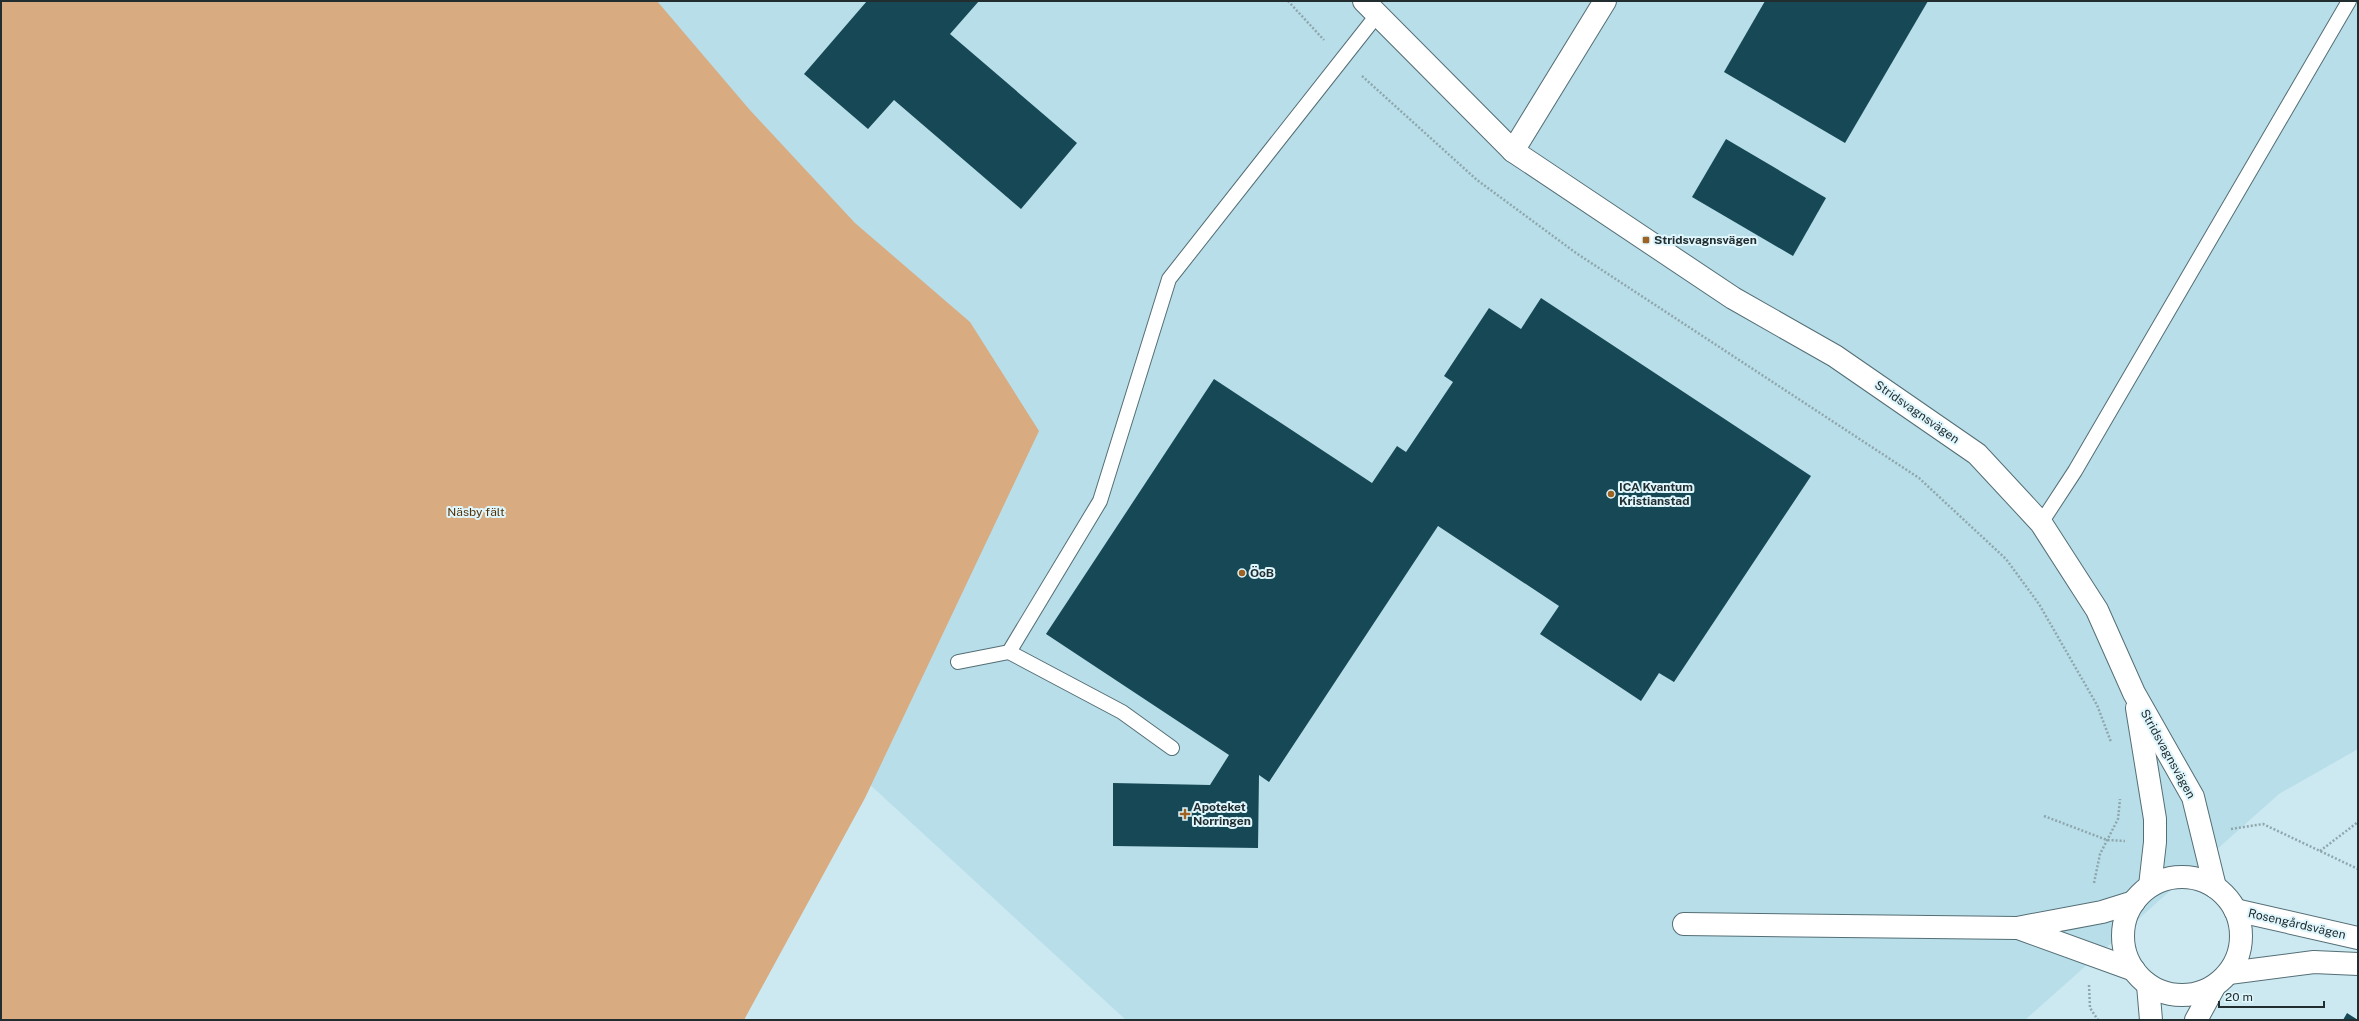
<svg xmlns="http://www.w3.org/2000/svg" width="2359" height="1021" font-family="'Public Sans',sans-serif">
<rect width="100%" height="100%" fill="#cce9f2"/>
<path fill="#b8dee9" d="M637,1H2358V749L2279,794L2025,1020H1126L867,782Z"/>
<path fill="#d8ab81" d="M1,1H657L749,109L855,223L970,322L1039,431L865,798L744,1020H1Z"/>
<g fill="#164955">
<path d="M867,1H979L950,34L1077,143L1021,209L894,100L868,129L804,74Z"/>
<path d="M1765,1H1928L1845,143L1724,72Z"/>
<path d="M1726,139L1826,198L1793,256L1692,197Z"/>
<path d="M1541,298L1811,476L1674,682L1659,673L1641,701L1540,634L1559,606L1438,526L1269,782L1259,775L1258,848L1113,846V783L1210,785L1229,755L1046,634L1214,379L1372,483L1397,446L1406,452L1453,382L1444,376L1489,308L1521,329Z"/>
<path d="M2347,1013L2358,1020H2343Z"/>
</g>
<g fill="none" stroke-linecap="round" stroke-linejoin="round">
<g stroke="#546e75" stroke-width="16">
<g id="service">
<path d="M2041,523L2075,471L2349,1"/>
<path d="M1009,652L1122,712L1172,748"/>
<path d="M958,662L1009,652L1100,501L1169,279L1377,15"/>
</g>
</g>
<g stroke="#546e75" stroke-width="24">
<g id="minor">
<path d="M1513,151L1605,1"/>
<path d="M2235,910L2358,938"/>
<path d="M1684,924L2017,928L2102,912L2134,902"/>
<path d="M2018,928L2134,970"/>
<path d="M2229,973L2314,962L2358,964"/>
</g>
</g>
<g stroke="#546e75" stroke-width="24">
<g id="tertiary">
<path d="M1364,1L1513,151L1733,298L1835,356L1977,454L2041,523L2097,610L2134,693L2193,797L2215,887"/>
<path d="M2137,708L2155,819V842L2150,886"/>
<circle cx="2182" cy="936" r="59"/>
<path d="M2148,985L2151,1020"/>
<path d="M2196,1020L2214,987"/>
</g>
</g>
<g stroke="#8fa6ac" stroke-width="2.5" stroke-dasharray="2 2" stroke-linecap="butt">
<path d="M1288,1L1324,40"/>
<path d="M1362,76L1477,180L1576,253L1919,478L2006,559L2039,604L2097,705L2111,742"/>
<path d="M2044,816L2107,840L2125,841"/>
<path d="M2231,829L2263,824L2358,869"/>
<path d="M2320,851L2358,822"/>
<path d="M2094,883L2100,854L2118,819L2120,799"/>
<path d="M2089,985L2090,1008L2098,1020"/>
</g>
<use href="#service" stroke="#fff" stroke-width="14"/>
<use href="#minor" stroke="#fff" stroke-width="22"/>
<use href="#tertiary" stroke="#fff" stroke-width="22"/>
</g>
<g fill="#9e6323" stroke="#def6fc" stroke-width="1.5">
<rect x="1642" y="236" width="8" height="8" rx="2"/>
<circle cx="1611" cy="494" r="4"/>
<circle cx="1242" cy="573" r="4"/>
<path d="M1183 808h4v4h4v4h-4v4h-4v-4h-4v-4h4z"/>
</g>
<g text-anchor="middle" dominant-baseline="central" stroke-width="4" stroke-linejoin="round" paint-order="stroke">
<g font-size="12" font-weight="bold" fill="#222d30" stroke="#def6fc" text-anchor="start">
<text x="1654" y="240">Stridsvagnsvägen</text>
<text x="1619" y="487">ICA Kvantum<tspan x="1619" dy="14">Kristianstad</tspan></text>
<text x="1250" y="573">ÖoB</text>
<text x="1193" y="807">Apoteket<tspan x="1193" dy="14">Norringen</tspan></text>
</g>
<g font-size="12" fill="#222d30" stroke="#def6fc">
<text transform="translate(1917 412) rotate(35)">Stridsvagnsvägen</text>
<text transform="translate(2168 754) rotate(61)">Stridsvagnsvägen</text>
<text transform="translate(2297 924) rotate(13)">Rosengårdsvägen</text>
</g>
<g font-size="12" fill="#553107" stroke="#def6fc">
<text x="476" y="512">Näsby fält</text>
</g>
</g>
<rect width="2359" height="1021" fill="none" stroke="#222d30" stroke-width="4"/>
<path d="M2219 1001v6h105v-6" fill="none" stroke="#222d30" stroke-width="2"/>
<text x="2225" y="1001" font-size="12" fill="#222d30" stroke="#def6fc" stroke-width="3" paint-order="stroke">20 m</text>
</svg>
